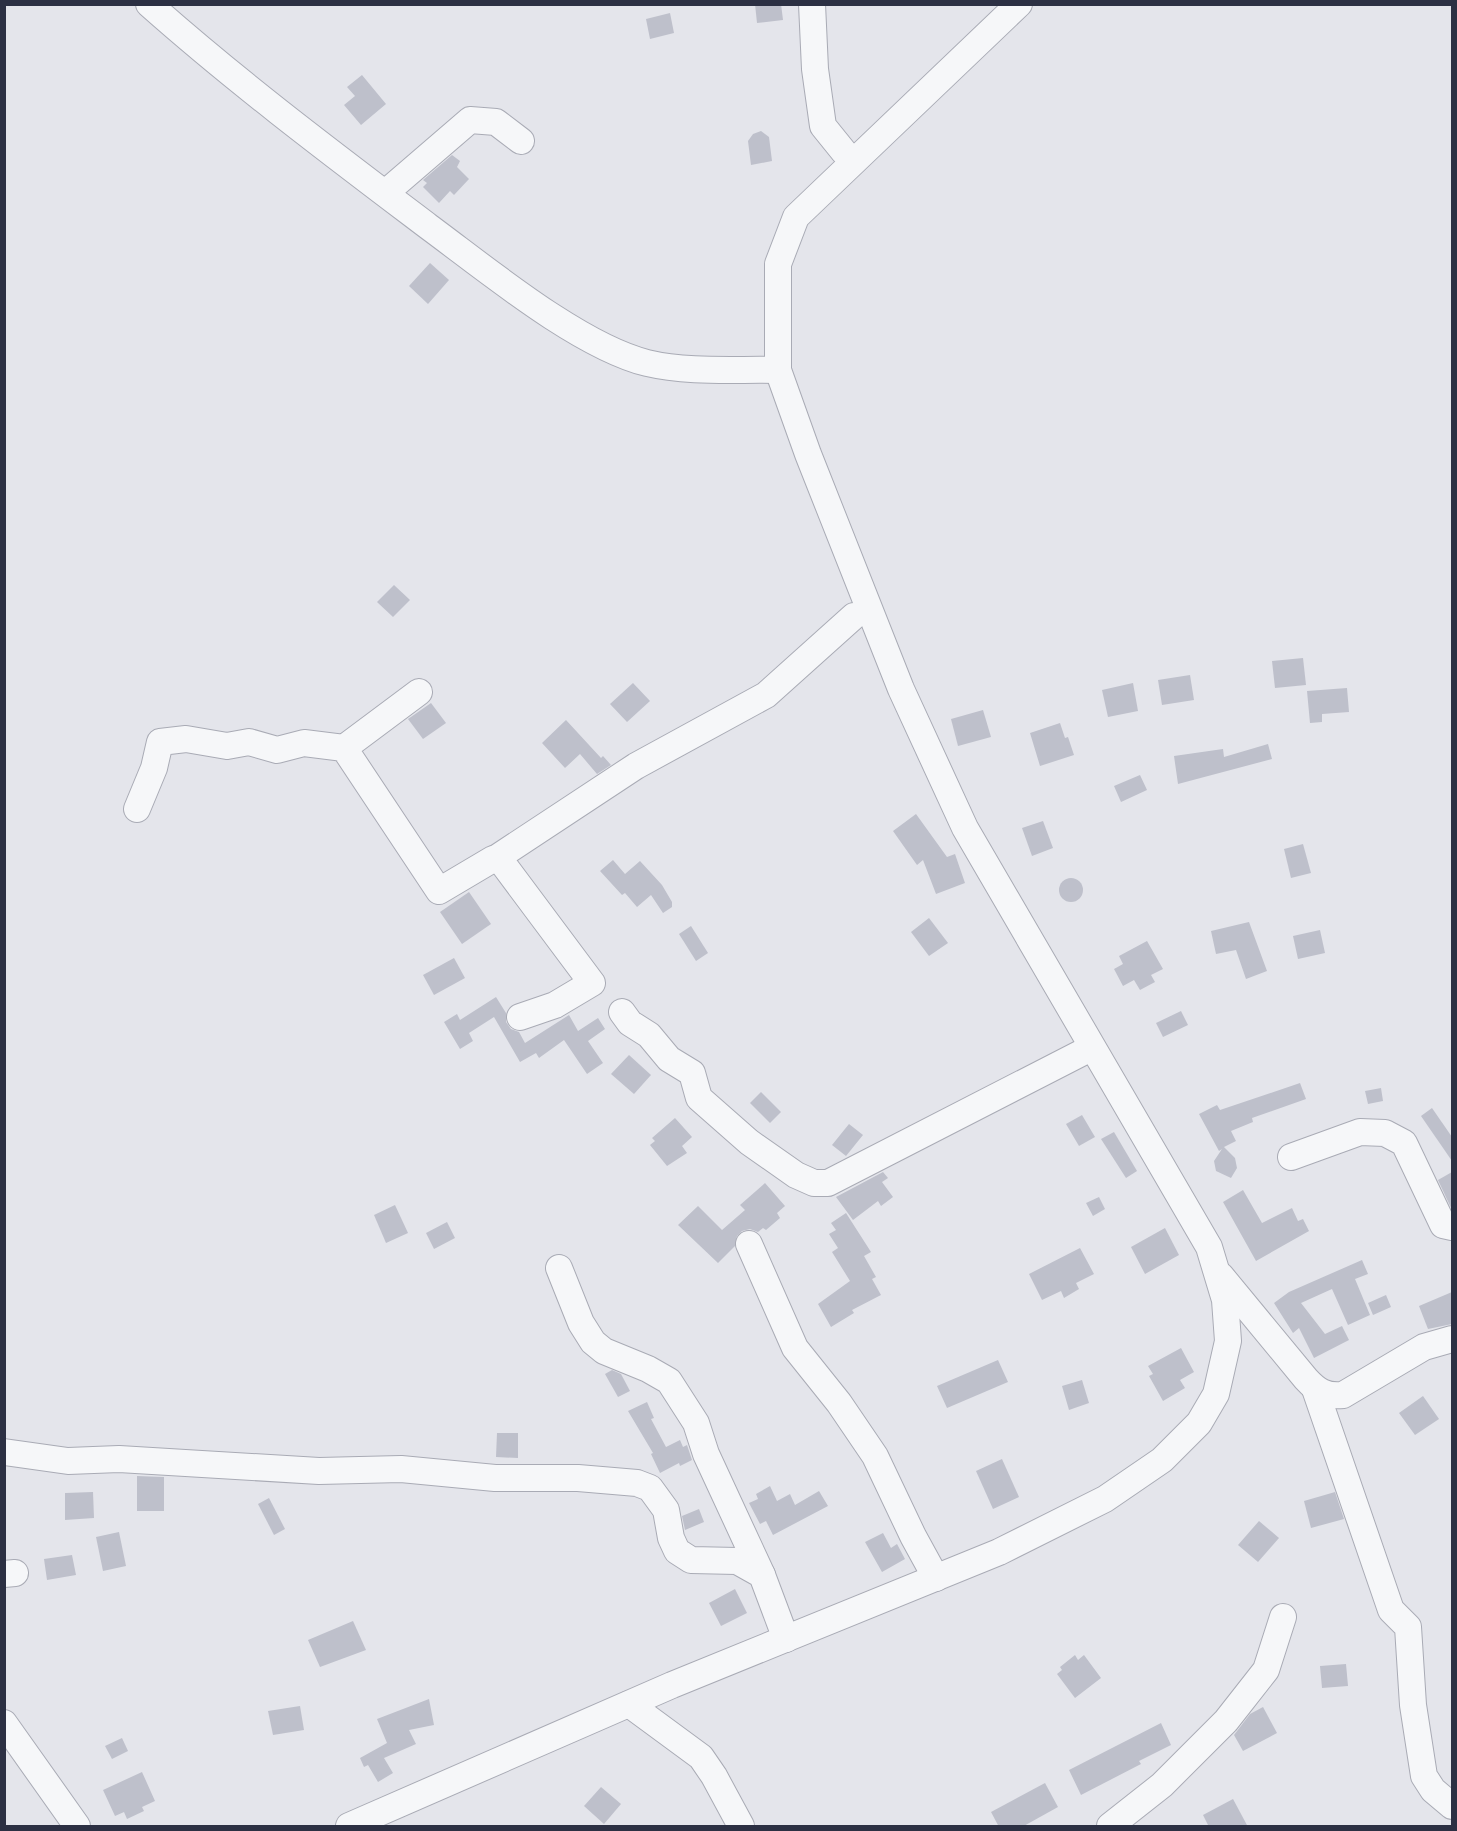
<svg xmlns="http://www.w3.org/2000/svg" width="1457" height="1831" font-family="'IBM Plex Sans',sans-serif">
<rect width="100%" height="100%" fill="#e4e5eb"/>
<g fill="#bec0cb">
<path d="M755,4H781L783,20L757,23Z"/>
<path d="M670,13L674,33L650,39L646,19Z"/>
<path d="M362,75L386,104L361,125L344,105L355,96L347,87Z"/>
<path d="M761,131L769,137L772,161L751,165L748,141L753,134Z"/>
<path d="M452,155L460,161L457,167L469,179L454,195L450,191L439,203L423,187L427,183L423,180Z"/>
<path d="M430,263L449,280L428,304L409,286Z"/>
<path d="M394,585L410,600L393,617L377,602Z"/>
<path d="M1303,658L1306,685L1275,688L1272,661Z"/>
<path d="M1190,675L1194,700L1162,705L1158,680Z"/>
<path d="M633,683L650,701L627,722L610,704Z"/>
<path d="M1133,683L1138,711L1108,717L1102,690Z"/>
<path d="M1347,688L1349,712L1322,714V722L1310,723L1307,691Z"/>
<path d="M431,703L446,723L423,739L408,719Z"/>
<path d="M983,710L991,737L958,746L951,719Z"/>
<path d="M566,720L601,758L603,756L611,765L597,774L580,754L565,768L542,743Z"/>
<path d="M1060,723L1065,738L1068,737L1074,755L1040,766L1030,733Z"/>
<path d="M1268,744L1272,759L1178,784L1174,756L1223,749L1224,757Z"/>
<path d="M1140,775L1147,790L1121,802L1114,786Z"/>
<path d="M916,814L947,857L955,854L965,883L936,894L923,860L917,865L893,831Z"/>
<path d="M1043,821L1053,848L1032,856L1022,828Z"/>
<path d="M1303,844L1311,873L1291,878L1284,849Z"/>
<path d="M613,860L625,874L640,861L662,885L672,902V907L663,913L651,895L637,907L625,893L622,895L600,871Z"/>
<circle cx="1071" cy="890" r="12"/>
<path d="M469,892L491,924L462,944L440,912Z"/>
<path d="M929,918L948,943L929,956L911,932Z"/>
<path d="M1249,922L1267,971L1246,979L1236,950L1216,954L1211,931Z"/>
<path d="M691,926L708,953L696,961L679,934Z"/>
<path d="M1320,930L1325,953L1298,959L1293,936Z"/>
<path d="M1147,941L1163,969L1151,975L1155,982L1140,990L1134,980L1123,986L1114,969L1123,964L1119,956Z"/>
<path d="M454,958L465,978L434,995L423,975Z"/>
<path d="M496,997L506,1013V1022L511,1029L519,1032L525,1043L569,1015L578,1031L598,1018L605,1029L588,1041L603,1063L587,1074L564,1040L539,1058L536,1053L520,1062L494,1017L469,1033L473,1041L460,1049L444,1022L457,1014L460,1020Z"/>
<path d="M1181,1011L1188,1025L1163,1037L1156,1023Z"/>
<path d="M629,1055L651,1075L634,1094L611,1074Z"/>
<path d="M1300,1083L1306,1099L1252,1118L1253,1122L1231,1131L1236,1141L1224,1147L1235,1158L1237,1168L1231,1178L1216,1171L1214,1161L1222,1149L1219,1151L1199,1114L1217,1105L1220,1110Z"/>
<path d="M1381,1088L1383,1101L1368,1104L1365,1091Z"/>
<path d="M761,1092L781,1112L770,1123L750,1103Z"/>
<path d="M1432,1108L1452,1137V1161L1421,1116Z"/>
<path d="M1082,1115L1095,1137L1079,1146L1066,1124Z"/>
<path d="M675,1118L692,1137L682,1146L687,1153L667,1166L650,1145L655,1141L652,1138Z"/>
<path d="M849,1124L863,1135L846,1156L832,1145Z"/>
<path d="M1114,1132L1137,1171L1126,1178L1101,1139Z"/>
<path d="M883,1172L888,1178L882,1182L893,1197L881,1206L878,1201L853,1220L836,1197Z"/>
<path d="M1452,1172V1210L1438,1180Z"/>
<path d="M765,1183L785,1206L777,1213L780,1218L766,1230L763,1228L758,1232L750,1229L742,1231L737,1236L735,1246L718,1263L678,1225L698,1206L722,1230L745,1210L740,1205Z"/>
<path d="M1243,1190L1262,1223L1292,1208L1298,1221L1303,1219L1309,1231L1256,1261L1223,1202Z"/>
<path d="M1099,1197L1105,1209L1093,1216L1086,1203Z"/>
<path d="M395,1205L408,1233L386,1243L374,1215Z"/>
<path d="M846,1213L871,1252L864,1256L876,1277L872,1279L881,1295L852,1310L854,1313L831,1327L818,1304L850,1281L832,1252L838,1248L829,1234L836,1230L831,1223Z"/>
<path d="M447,1222L455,1238L434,1249L426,1233Z"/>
<path d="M1165,1228L1179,1255L1145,1274L1131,1247Z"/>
<path d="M1080,1248L1094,1274L1076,1283L1079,1289L1064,1298L1061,1291L1042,1300L1029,1274Z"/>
<path d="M1362,1260L1368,1274L1355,1279L1370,1315L1348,1325L1332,1289L1301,1303L1325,1334L1342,1326L1349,1340L1314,1358L1299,1328L1293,1333L1274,1303L1289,1292Z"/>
<path d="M1452,1292V1324L1428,1329L1419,1306Z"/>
<path d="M1386,1295L1391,1307L1373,1315L1368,1303Z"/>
<path d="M1181,1348L1194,1372L1180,1380L1185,1388L1163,1401L1149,1376L1153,1374L1148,1366Z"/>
<path d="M998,1360L1008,1382L947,1408L937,1386Z"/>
<path d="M612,1370L621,1374L630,1391L618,1397L605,1374Z"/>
<path d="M1082,1380L1089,1403L1069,1410L1062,1386Z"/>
<path d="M1423,1396L1439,1419L1415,1435L1399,1413Z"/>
<path d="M647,1402L654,1418L651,1419L666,1447L680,1440L683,1447L687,1445L692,1460L680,1466L679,1463L660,1473L651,1454L653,1453L628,1411Z"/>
<path d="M497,1433H518V1458L496,1457Z"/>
<path d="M1002,1459L1019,1497L993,1509L976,1471Z"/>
<path d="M137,1476L164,1477V1511H137Z"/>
<path d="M770,1486L777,1501L790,1494L795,1505L819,1491L828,1506L773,1535L766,1521L760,1524L749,1503L758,1499L756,1494Z"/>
<path d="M93,1492L94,1518L65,1520V1493Z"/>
<path d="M1335,1492L1344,1519L1311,1528L1304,1501Z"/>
<path d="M269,1498L285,1529L274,1535L258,1504Z"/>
<path d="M699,1509L704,1522L685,1530L682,1516Z"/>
<path d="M1259,1521L1279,1538L1258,1562L1238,1545Z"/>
<path d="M119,1532L126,1566L103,1571L96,1537Z"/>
<path d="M883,1533L891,1548L897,1544L905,1559L882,1572L865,1542Z"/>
<path d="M72,1555L76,1575L47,1580L44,1559Z"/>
<path d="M735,1589L747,1613L721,1626L709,1603Z"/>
<path d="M353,1621L366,1650L320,1667L308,1640Z"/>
<path d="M1075,1655L1078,1660L1084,1655L1101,1678L1075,1698L1057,1674L1062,1670L1060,1667Z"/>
<path d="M1346,1664L1348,1686L1322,1688L1320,1666Z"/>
<path d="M429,1699L434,1725L409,1730L416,1744L384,1758L393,1773L378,1782L368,1765L364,1767L360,1758L387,1743L377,1719Z"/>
<path d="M300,1706L304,1730L273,1735L268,1711Z"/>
<path d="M1263,1707L1277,1733L1243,1751L1234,1735L1250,1714Z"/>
<path d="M1161,1723L1171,1745L1139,1761L1141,1764L1081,1795L1069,1770Z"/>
<path d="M122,1738L128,1751L112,1759L105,1746Z"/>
<path d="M142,1772L155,1801L142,1807L144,1811L127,1819L124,1812L115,1816L103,1790Z"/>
<path d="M1045,1783L1058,1807L1022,1827H999L991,1812Z"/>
<path d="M601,1787L621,1804L604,1824L584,1806Z"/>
<path d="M1233,1799L1248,1827H1209L1203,1815Z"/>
</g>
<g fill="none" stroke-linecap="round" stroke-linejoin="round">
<g stroke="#a9abb5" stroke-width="28">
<g id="minor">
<path d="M149,4C238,83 334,155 429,227C486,269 579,346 647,363C689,373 735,369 778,370"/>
<path d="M812,4L815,69L823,126L844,152"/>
<path d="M391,188L470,120L496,122L521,141"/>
<path d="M137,809L154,768L160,742L186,739L227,746L249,742L277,750L304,743L344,748L419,692L344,748L439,891L493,859"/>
<path d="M622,1012L630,1023L649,1035L669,1059L692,1073L699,1098L749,1142L796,1175L814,1183H828L1091,1048"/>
<path d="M520,1017L555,1005L592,983L498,857L636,766L766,695L854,616"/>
<path d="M1291,1157L1360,1132L1385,1133L1404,1143L1443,1225L1452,1227"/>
<path d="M749,1244L795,1348L839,1403L875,1456L913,1536L936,1578"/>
<path d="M559,1268L581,1323L593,1342L604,1351L648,1369L669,1381L696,1423L706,1454L762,1575"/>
<path d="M1221,1276L1306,1379C1317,1391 1326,1397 1343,1395L1424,1347L1452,1339"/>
<path d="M1315,1389L1391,1610L1408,1627L1413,1705L1424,1776L1433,1790L1452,1806"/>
<path d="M4,1452L68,1461L119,1459L319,1471L401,1469L495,1478H578L637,1483L650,1488L666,1510L671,1538L677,1551L691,1560L737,1561L762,1575L786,1639"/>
<path d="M4,1574L15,1573"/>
<path d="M629,1704L701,1757L714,1776L741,1826"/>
<path d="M4,1723L77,1826"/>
<path d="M349,1826L672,1685L999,1552L1105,1499L1162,1460L1199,1423L1216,1394L1228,1341L1225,1300L1209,1247L965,828L901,689L808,454L778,370V264L796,217L1019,4"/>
<path d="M1110,1826L1162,1785L1226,1721L1266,1670L1283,1617"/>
</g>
</g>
<use href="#minor" stroke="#f6f7f9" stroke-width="26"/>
</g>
<rect width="1457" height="1831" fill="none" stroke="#2c3043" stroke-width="12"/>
</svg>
